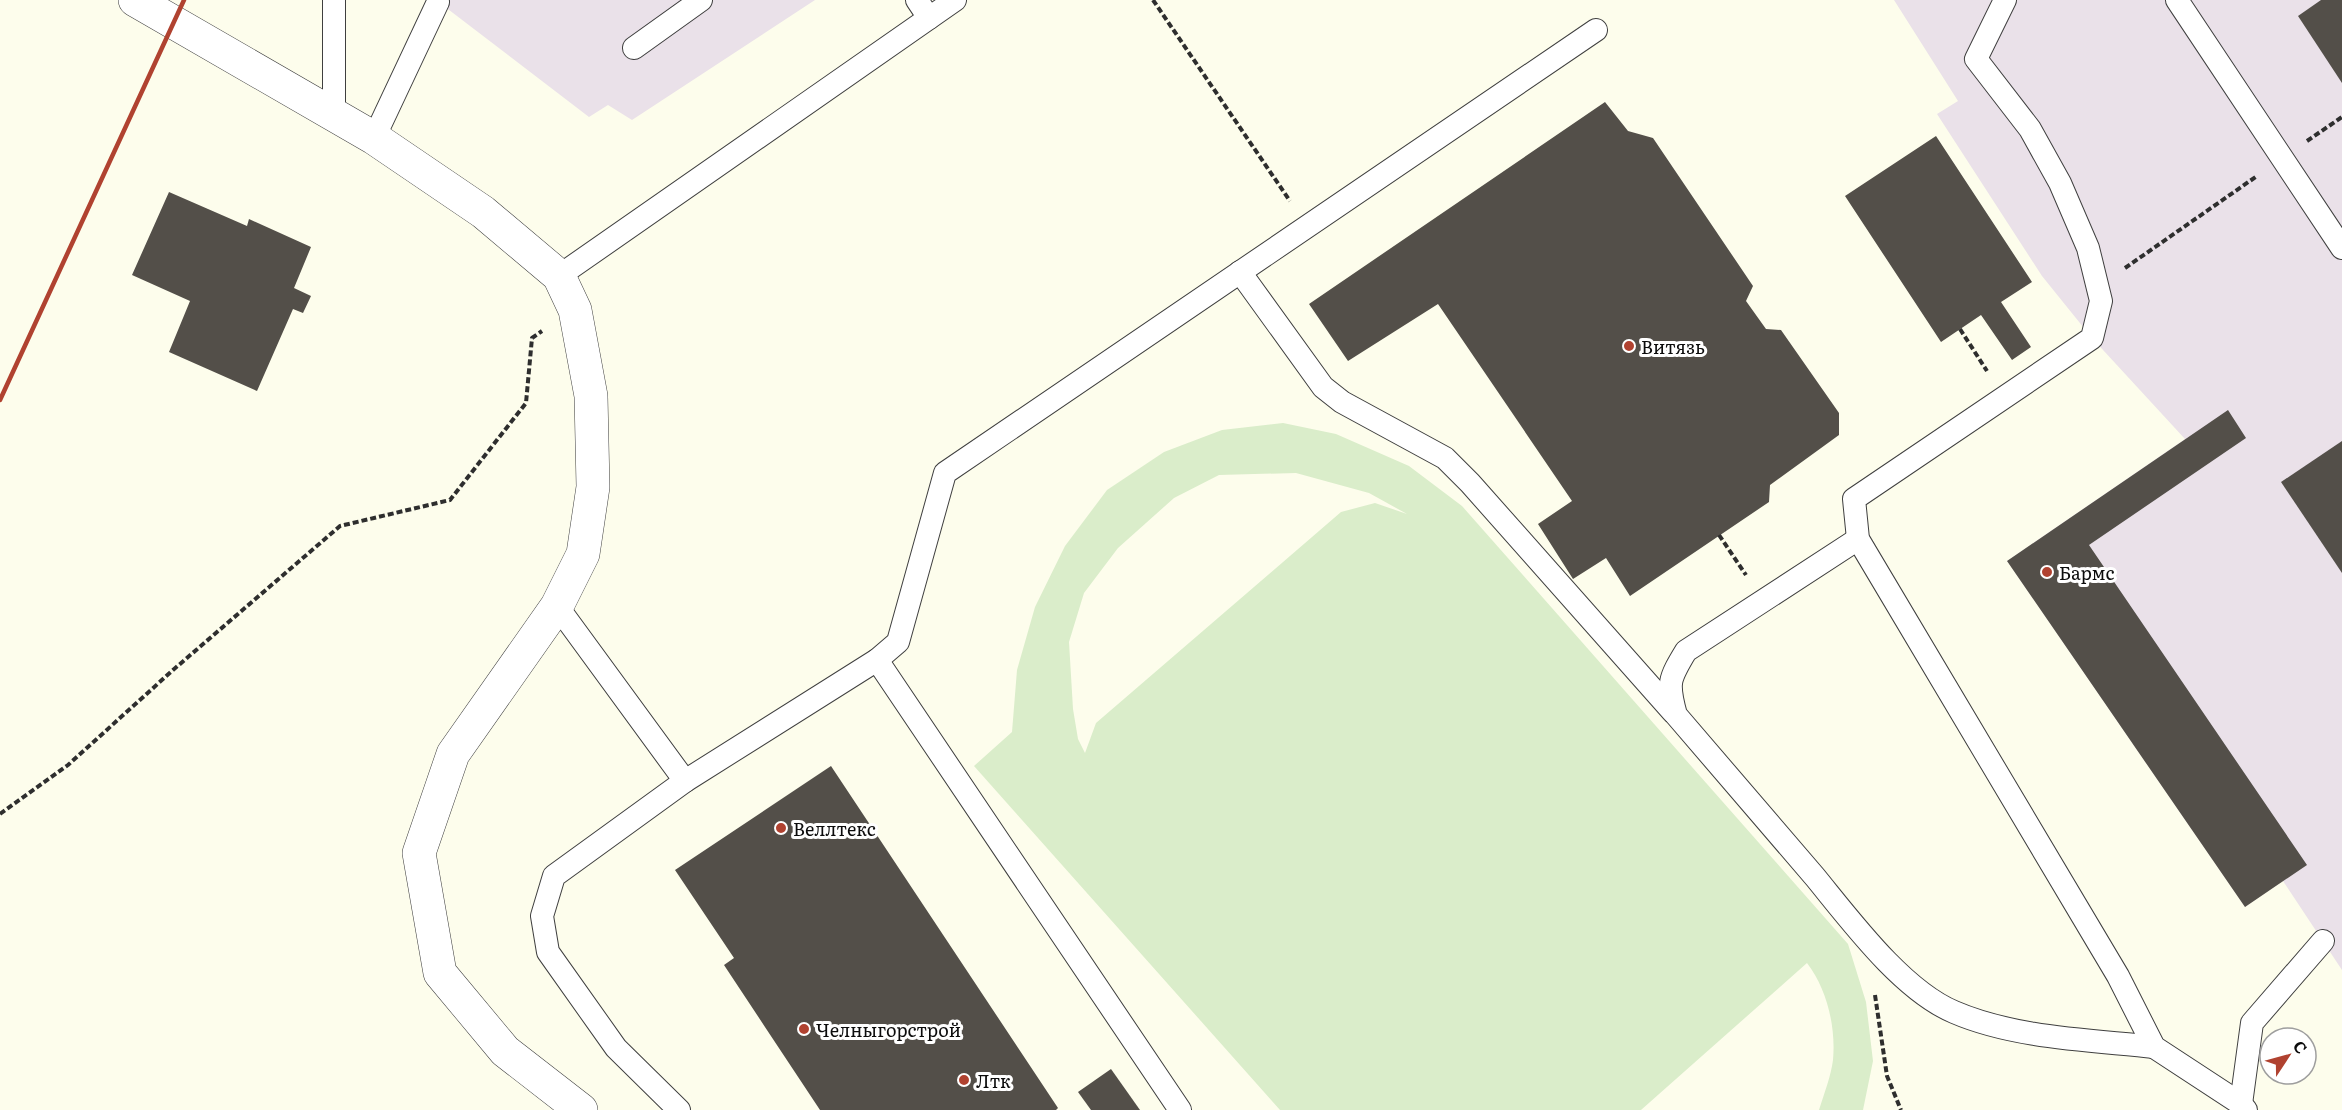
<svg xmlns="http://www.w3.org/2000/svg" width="2342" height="1110" font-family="Literata,serif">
<rect width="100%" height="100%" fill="#fdfdec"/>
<g fill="#eae1e9">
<path d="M436,0H815L632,120L608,105L589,117Z"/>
<path d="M1894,0H2342V970L2283,881L2245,907L2007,561L2185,439L2092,338L2042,276L1937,114L1958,101Z"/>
</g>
<path fill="#daedca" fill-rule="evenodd" d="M1283,423L1336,434L1409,466L1462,506L1848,944L1866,1002L1873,1061L1863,1110H1819C1824,1094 1831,1076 1833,1060C1836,1027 1827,989 1807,963L1641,1110H1280L974,766L1012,732L1017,670L1035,607L1065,546L1107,490L1164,452L1222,430ZM1296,473L1369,493L1407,514L1375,503L1341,512L1096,723L1085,753L1078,739L1073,709L1069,642L1084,593L1118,548L1174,498L1219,475Z"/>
<g fill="#534f49">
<path d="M2321,0H2342V83L2298,16Z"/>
<path d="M1605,102L1628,131L1653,138L1753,286L1746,301L1766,329L1781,330L1839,413V435L1770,485L1769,502L1630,596L1606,558L1573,579L1538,524L1572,501L1438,304L1348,361L1309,304Z"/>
<path d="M1936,136L2032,282L2001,302L2031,347L2012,360L1981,315L1941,342L1845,196Z"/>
<path d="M169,192L247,226L249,219L311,247L294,288L311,296L303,313L293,309L257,391L169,352L190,301L132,275Z"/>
<path d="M2228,410L2246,438L2089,545L2307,865L2245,907L2007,561Z"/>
<path d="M2342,441V573L2281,482Z"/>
<path d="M831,766L1058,1108L1056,1110H820L724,965L734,958L675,870Z"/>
<path d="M1111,1069L1140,1110H1091L1078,1092Z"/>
</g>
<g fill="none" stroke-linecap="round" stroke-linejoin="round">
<g stroke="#3f3f3f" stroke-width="24">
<g id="service">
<path d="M334,0V115"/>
<path d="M917,0L929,18"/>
<path d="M2005,0L1976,59L2030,129L2060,183L2088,248L2101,301L2092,338L1854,499L1858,539L2118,976L2154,1047L2241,1104L2246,1110"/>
<path d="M2177,0L2342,248"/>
<path d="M634,48L701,0"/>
<path d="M374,138L438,2"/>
<path d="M1240,272L1323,387L1342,402L1445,458L1470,483L1673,712"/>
<path d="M559,276L955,0"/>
<path d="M1858,539L1686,651C1669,679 1667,683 1676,715C1722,769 1768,823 1815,877C1851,921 1902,990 1954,1012C2014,1038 2090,1040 2154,1047"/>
<path d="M557,606L685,781"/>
<path d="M877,660L1180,1110"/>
<path d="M2241,1104L2252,1023L2323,941"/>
<path d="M679,1110L616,1048L548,952L542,916L554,876L685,781L877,660L898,642L945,473L1596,30"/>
</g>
</g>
<g stroke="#3f3f3f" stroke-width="34">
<path id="tertiary" d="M135,0L374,138L483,212L559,276L575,310L591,396L593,487L583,554L557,606L453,754L419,853L440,973L505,1051L581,1110"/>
</g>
<g stroke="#2e2e2e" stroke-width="4" stroke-dasharray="6 3" stroke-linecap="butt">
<path d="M1153,0L1290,201"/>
<path d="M2307,141L2342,117"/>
<path d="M2125,268L2257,176"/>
<path d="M1960,329L1987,371"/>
<path d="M1719,535L1746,575"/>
<path d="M0,814L68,765L173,670L340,526L450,500L526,403L532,338L542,331"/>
<path d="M1875,995L1887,1076L1901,1110"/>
</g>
<use href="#service" stroke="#fff" stroke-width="22"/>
<use href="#tertiary" stroke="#fff" stroke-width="33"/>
<path stroke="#b04230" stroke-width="4.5" d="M0,400L184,0"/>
</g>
<g fill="#b04230" stroke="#fff" stroke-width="2">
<circle cx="1629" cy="346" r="6"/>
<circle cx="2047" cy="572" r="6"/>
<circle cx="781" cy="828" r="6"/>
<circle cx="804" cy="1029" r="6"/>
<circle cx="964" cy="1080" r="6"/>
</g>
<g text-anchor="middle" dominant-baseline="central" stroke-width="6" stroke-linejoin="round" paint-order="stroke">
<g font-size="18" fill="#0c0c0c" stroke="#fff" text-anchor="start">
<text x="1641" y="346">Витязь</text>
<text x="2059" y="572">Бармс</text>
<text x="793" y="828">Веллтекс</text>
<text x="816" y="1029">Челныгорстрой</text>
<text x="976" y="1080">Лтк</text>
</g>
</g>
<g transform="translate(2288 1056) rotate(54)"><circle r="28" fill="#ffffff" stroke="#9e9e9e" stroke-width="1.5"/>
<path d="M0-4.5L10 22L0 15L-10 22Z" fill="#b04230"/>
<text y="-9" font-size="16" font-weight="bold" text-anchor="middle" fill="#0c0c0c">С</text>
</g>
</svg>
